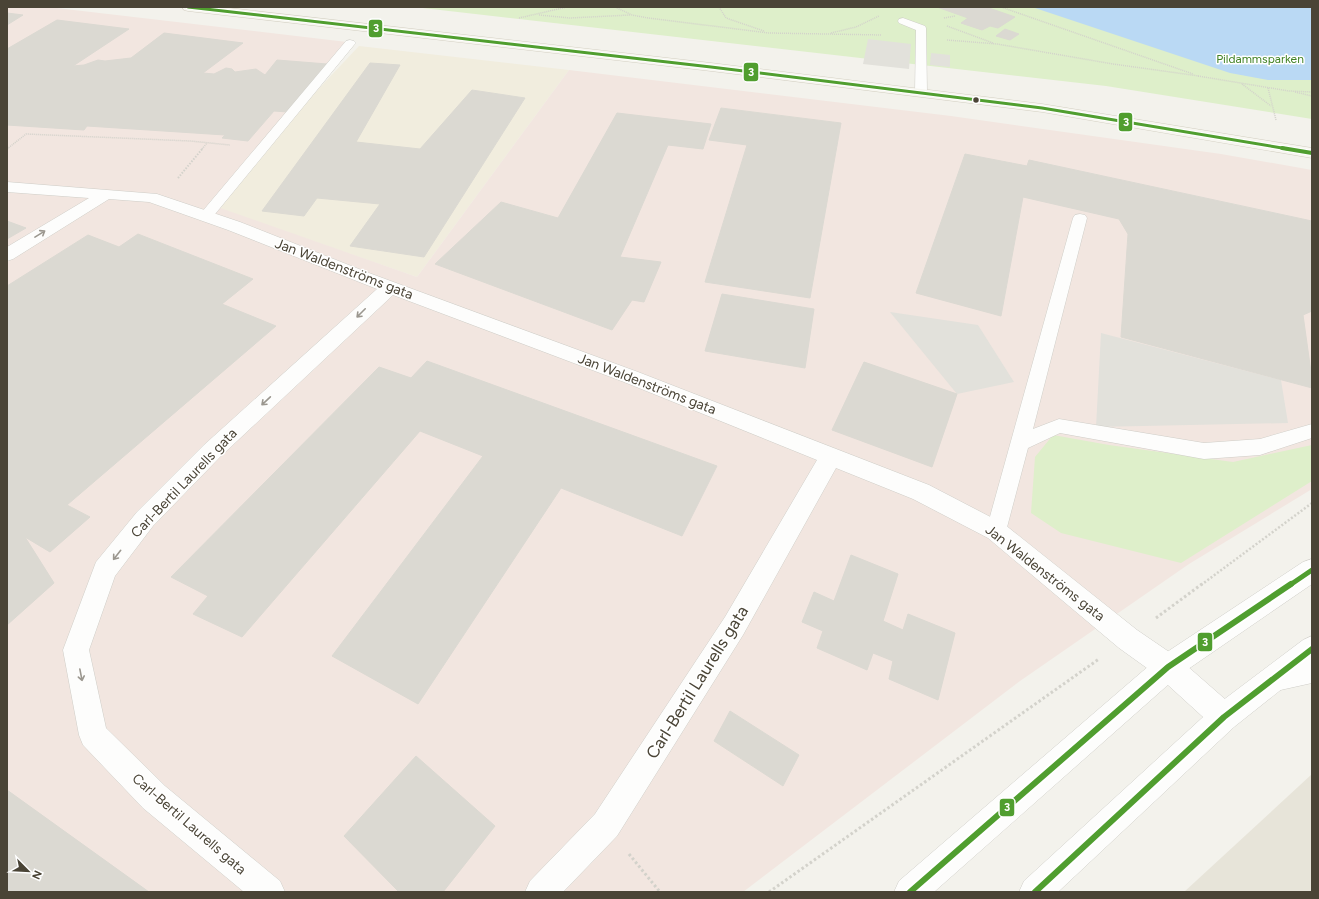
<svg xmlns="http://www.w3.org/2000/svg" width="1319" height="899" font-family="Figtree,sans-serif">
<rect width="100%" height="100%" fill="#f3f2ec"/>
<path fill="#e7e4d9" d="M1312,774V892H1184Z"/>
<path fill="#f1edde" d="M359,46L569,70L417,277L209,205Z"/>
<path fill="#f2e6e0" d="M7,7H48L347,42L209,204L417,277L569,70L951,116L1221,154L1312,170V489L1189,564L1020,681L743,892H7Z"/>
<g fill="#deefca">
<path d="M414,7H1312V119L1106,86Z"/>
<path d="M1053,435L1109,445L1233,462L1312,445V481L1181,563L1061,533L1031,513L1035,457Z"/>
</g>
<g fill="#e2e1db">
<path d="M868,39L911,44L909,69L863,64Z"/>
<path d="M931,53L950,55V67L930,65Z"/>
<path d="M890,312L978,325L1014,382L957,394Z"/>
<path d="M1101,333L1281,380L1288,423L1096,427Z"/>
</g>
<path fill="#bad9f4" d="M1032,7H1312V80H1268L1230,73Z"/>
<g fill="#dbd9d2" stroke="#dbd9d2">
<path d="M937,7H986L1015,17L998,28L990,26L982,30L961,23L968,18Z"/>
<path d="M7,13L23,15L7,25Z"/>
<path d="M57,20L129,29L73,66L84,65L98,60L105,61L131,58L164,33L243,43L203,73L214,74L226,68L232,69L235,72L256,69L265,75L277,60L327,64L288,112L274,111L248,141L222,138L225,135L87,126L84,130L7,125V49Z"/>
<path d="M1005,29L1019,34L1010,40L996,36Z"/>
<path d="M370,63L400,65L356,142L420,149L472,90L525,98L424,257L350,246L380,204L317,198L304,216L262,211Z"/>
<path d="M721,108L841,123L810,298L705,282L747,145L709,140Z"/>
<path d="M617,113L711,124L703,149L668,145L620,257L661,262L644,302L632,300L612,330L435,264L501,202L558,218Z"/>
<path d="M965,154L1027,166L1029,160L1312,221V311L1303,315L1312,379V388L1121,337L1128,234L1119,219L1023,197L1001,316L916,293Z"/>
<path d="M7,221L26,228L7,239Z"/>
<path d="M138,234L253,279L222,304L276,326L67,505L90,517L50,552L25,537L7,553V286L88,235L119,247Z"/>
<path d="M722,294L814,309L805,368L705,351Z"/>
<path d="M427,361L717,466L682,536L561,488L418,704L332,656L483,456L420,431L242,637L193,614L208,596L171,577L379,367L411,378Z"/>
<path d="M864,362L957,394L932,467L832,430Z"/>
<path d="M25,537L54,583L7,625V553Z"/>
<path d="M851,555L898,574L883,621L903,630L908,614L955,633L938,700L889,679L893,661L873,653L867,670L817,648L823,631L802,622L814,592L834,601Z"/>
<path d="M730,711L799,755L783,786L714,741Z"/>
<path d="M416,756L495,826L443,892H399L344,836Z"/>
<path d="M7,790L149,892H7Z"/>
</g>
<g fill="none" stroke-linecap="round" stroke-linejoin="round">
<g stroke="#cfcec8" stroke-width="1">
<g id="service">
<path d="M903,18L925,26L926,28L927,93L925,96H917L915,93L916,30L899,23L898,21L899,19Z"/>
<path d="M350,40L354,41L356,43L354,45L211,219L206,220L201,219L199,216L201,213L346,41Z"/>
<path d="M1080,214L1085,215L1087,218L1033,429L1059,419L1204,443L1260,439L1312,424V438L1260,455L1204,459L1060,433L1028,448L1006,531L1003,537L996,540L989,537L986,531L1073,218L1075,215Z"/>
<path d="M1312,661V683L1276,691L1268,687L1264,679L1268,671L1276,667Z"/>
</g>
</g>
<g stroke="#cfcec8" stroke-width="1">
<path id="minor" d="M7,182L157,194L240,222L369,273L638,372L929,485L1004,524L1137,630L1178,658L1234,707L1238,717L1234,727L1224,731L1214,727L1158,676L1119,648L988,538L913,499L836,468L743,635L617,836L563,892H525L530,881L595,814L725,617L817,460L624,382L393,295L220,457L153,526L115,576L89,650L106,728L165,786L280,881L285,892H244L143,808L83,745L79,735L63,650L96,562L137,512L204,445L377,289L228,230L149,202L109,199L13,259L7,261V247L89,198L7,192Z"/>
</g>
<g stroke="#cfcec8" stroke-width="1">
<g id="tertiary">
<path d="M1312,559V584L1178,676L934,892H894L899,881L1158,658L1303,562Z"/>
<path d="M1312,636V665L1234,727L1058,892H1019L1024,881L1214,707L1303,640Z"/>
</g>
</g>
<g stroke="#d3cfc2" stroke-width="1">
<path id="secondary" d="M182,7H220L711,63L1042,104L1312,148V158L1042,112L711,71L188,11L184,10Z"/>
</g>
<g stroke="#d3d2cb" stroke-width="1.5" stroke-dasharray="1 1" stroke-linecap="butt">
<path d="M615,7L632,15L648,18L769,33L882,35"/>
<path d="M719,7L726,18L764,31"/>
<path d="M1001,7L1193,74"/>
<path d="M539,15L570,18L630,15"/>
<path d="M519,18L567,7"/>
<path d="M944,18L955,16"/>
<path d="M947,26L993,43"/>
<path d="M831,33L856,27L879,16"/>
<path d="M947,40L997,44L1113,64L1199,76"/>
<path d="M1198,76L1289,91L1312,92"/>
<path d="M1242,84L1271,106"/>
<path d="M1268,88L1276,120"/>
<path d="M1295,92L1312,96"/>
<path d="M7,149L26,134L190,141L230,145"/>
<path d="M202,149L207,143"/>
</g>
<g stroke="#d3d2cb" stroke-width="2" stroke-dasharray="1.5 1.5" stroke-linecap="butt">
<path d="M7,149L8,148"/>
<path d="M178,178L203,148"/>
</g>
<path stroke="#d3d2cb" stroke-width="2.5" stroke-dasharray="2 2" stroke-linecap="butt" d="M1201,585L1312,503"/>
<g stroke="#d3d2cb" stroke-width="3" stroke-dasharray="2.5 2.5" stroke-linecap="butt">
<path d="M1156,618L1202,584"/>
<path d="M629,854L660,892"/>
<path d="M769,892L1099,659"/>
</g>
<use href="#service" fill="#fdfdfc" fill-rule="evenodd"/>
<use href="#minor" fill="#fdfdfc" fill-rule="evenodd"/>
<use href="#tertiary" fill="#fdfdfc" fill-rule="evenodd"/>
<use href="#secondary" fill="#f7f6f0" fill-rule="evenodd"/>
<g stroke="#fff" stroke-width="5">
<path id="bus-1-far3" d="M188,7L711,67L1042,108L1288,149"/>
</g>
<g stroke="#fff" stroke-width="6">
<path id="bus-1-far2" d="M1282,148L1312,153"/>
</g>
<g stroke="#fff" stroke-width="8">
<path id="bus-1-far1" d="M1290,585L1312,570"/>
</g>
<g stroke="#fff" stroke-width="10">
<g id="bus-1">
<path d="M910,892L1168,667L1291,584"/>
<path d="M1035,892L1224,717L1312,649"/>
</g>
</g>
<use href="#bus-1-far3" stroke="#509e2f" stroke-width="3"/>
<use href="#bus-1-far2" stroke="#509e2f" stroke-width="4"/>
<use href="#bus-1-far1" stroke="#509e2f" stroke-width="5"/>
<use href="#bus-1" stroke="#509e2f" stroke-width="6"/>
</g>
<defs><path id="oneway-shaft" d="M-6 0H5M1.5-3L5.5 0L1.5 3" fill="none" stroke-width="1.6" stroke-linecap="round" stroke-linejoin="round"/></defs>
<g stroke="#9b978f">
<use href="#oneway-shaft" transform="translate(40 234) rotate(-32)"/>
<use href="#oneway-shaft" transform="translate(361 313) rotate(135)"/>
<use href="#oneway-shaft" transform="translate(266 401) rotate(137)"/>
<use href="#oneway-shaft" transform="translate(117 555) rotate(128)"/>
<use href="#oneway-shaft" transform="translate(81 675) rotate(79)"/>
</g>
<circle fill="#4a4436" stroke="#fff" stroke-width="1.5" cx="976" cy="100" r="3.5"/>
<g text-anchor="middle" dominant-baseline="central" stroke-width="3" stroke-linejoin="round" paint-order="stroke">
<g font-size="12" fill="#418224" stroke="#fff">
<text x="1260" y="59">Pildammsparken</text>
</g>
<g font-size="14" fill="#4a4436" stroke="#fff">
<text transform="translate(344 269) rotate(21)">Jan Waldenströms gata</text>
<text transform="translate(647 384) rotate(21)">Jan Waldenströms gata</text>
<text transform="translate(184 483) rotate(-46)">Carl-Bertil Laurells gata</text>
<text transform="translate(1045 573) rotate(38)">Jan Waldenströms gata</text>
<text transform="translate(189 824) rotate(41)">Carl-Bertil Laurells gata</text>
</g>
<g font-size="17" fill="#4a4436" stroke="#fff">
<text transform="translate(697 682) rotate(-58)">Carl-Bertil Laurells gata</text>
</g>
</g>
<g stroke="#fff" stroke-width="1.5">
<rect x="368" y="19" width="15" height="19" rx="4" fill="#509e2f"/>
<rect x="743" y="62" width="16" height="20" rx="4" fill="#509e2f"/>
<rect x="1118" y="112" width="15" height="20" rx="4" fill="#509e2f"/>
<rect x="1197" y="632" width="16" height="20" rx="4" fill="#509e2f"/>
<rect x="999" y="798" width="16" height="19" rx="4" fill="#509e2f"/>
</g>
<g font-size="11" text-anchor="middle" font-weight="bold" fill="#fff">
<text x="376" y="32">3</text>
<text x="751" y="76">3</text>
<text x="1126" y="126">3</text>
<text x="1205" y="646">3</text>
<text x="1007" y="811">3</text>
</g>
<rect width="1319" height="899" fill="none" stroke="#4a4436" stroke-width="16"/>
<g transform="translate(28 871) rotate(114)" stroke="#ffffff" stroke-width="3" paint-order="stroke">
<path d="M0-3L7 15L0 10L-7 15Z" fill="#4a4436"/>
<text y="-6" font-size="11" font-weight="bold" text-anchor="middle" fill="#4a4436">N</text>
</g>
</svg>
